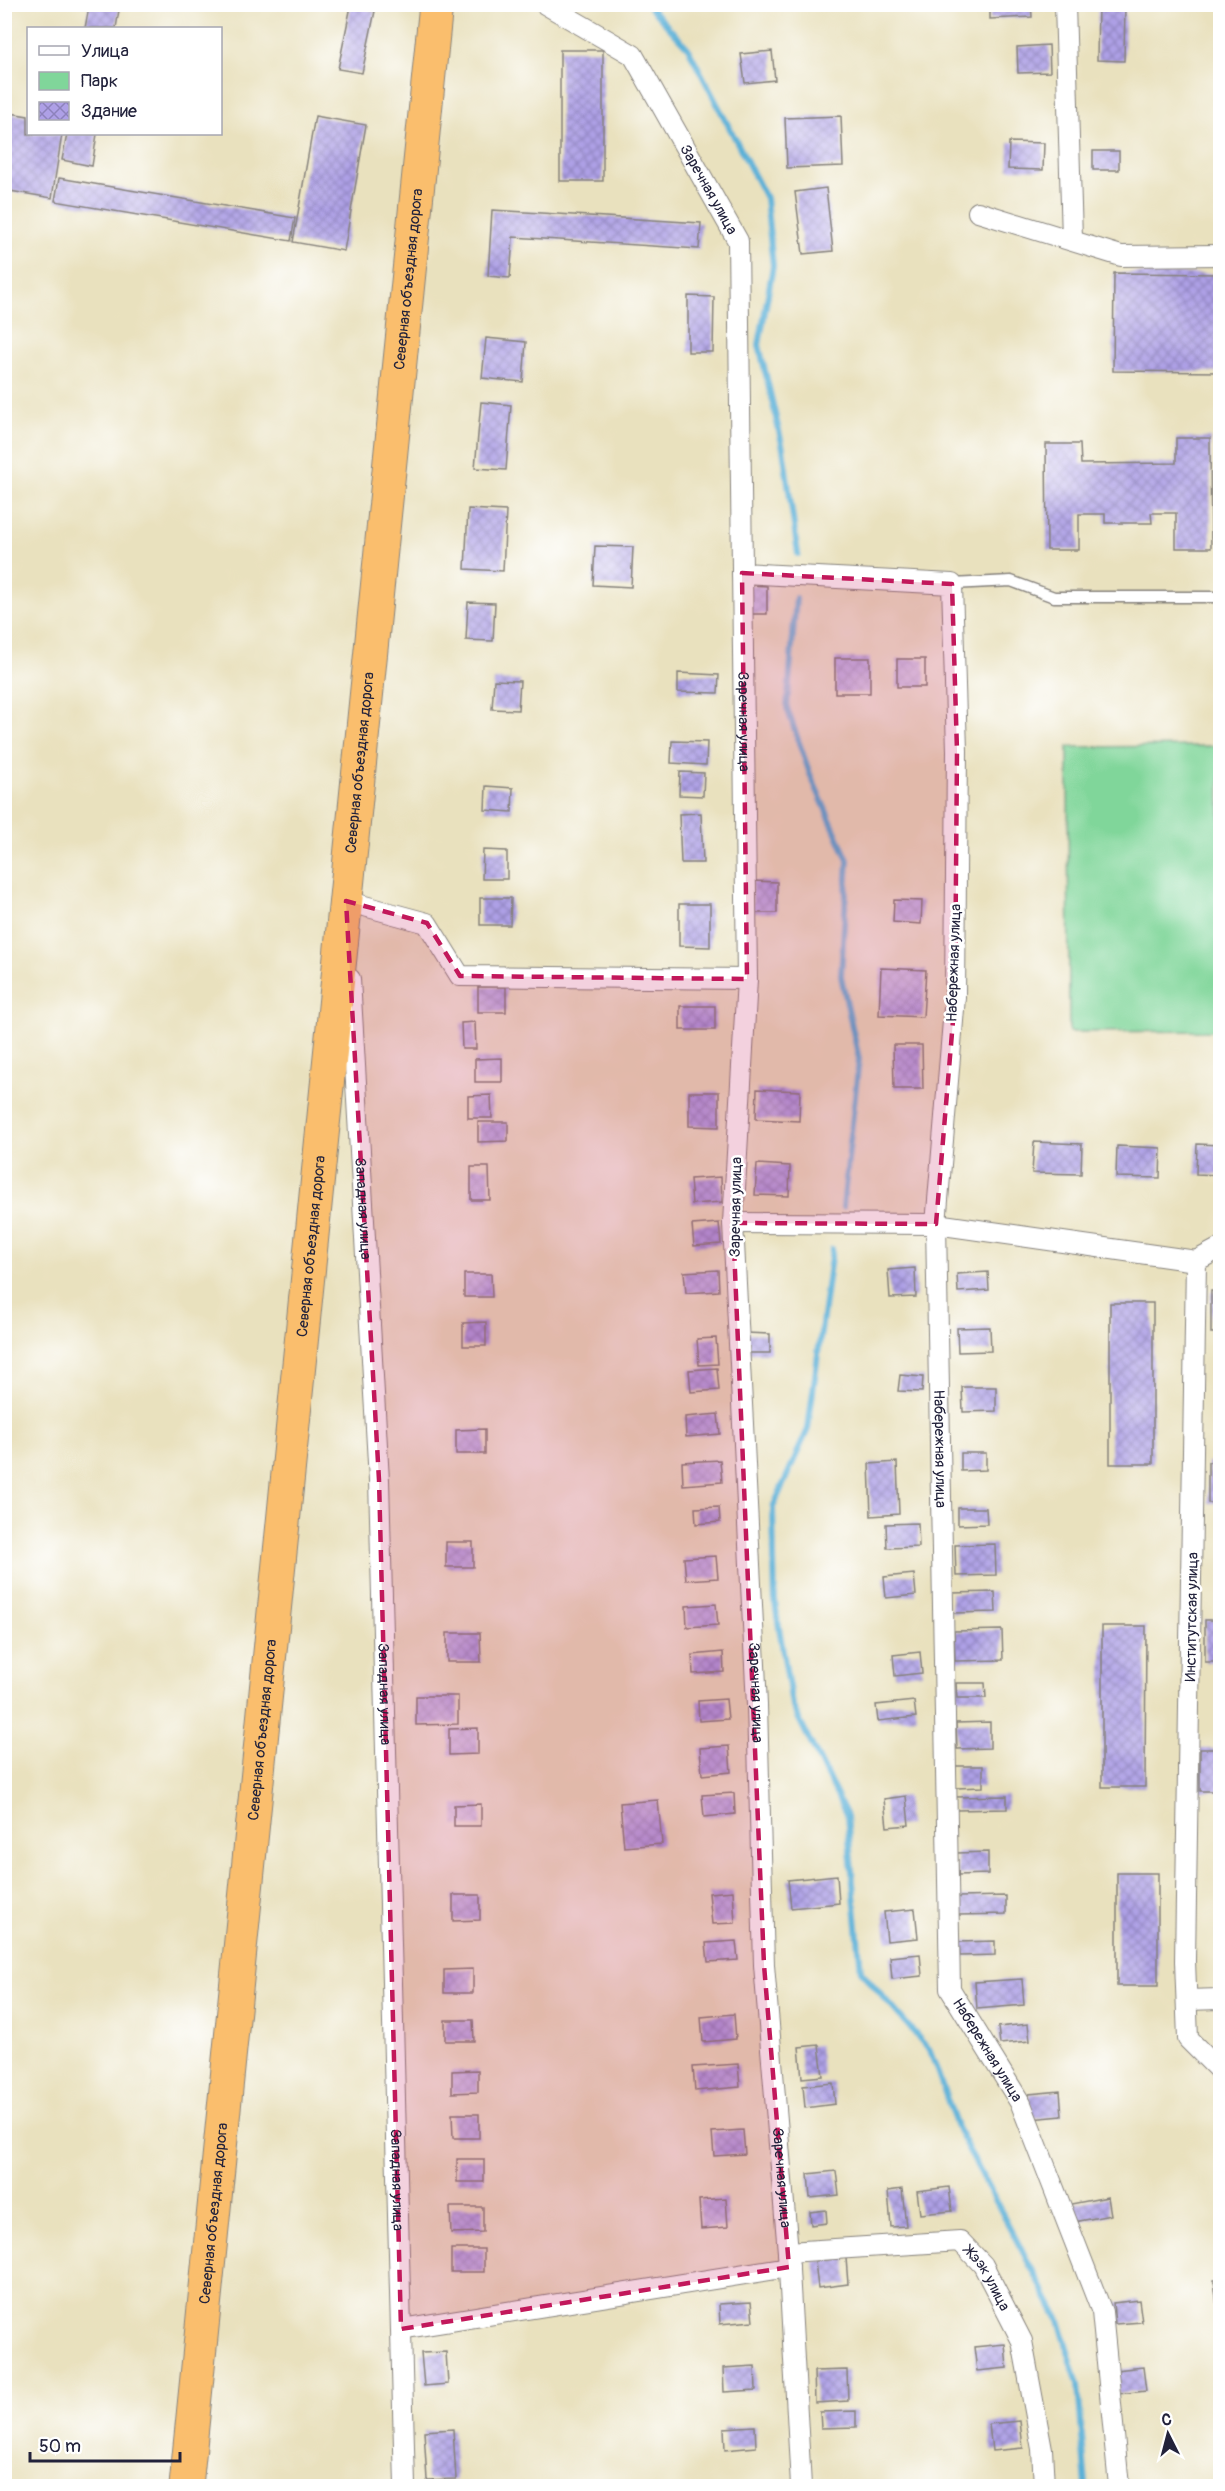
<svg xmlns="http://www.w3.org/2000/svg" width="1225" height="2491" font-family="Pangolin,sans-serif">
<defs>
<pattern id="building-cross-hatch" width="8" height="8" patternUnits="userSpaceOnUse" patternTransform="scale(1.5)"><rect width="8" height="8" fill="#aea0e6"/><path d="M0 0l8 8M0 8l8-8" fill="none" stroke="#8d82bc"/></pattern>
</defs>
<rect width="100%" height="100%" fill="#fff"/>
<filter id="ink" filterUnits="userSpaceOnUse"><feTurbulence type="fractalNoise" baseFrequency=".0167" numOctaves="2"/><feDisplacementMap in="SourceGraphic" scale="12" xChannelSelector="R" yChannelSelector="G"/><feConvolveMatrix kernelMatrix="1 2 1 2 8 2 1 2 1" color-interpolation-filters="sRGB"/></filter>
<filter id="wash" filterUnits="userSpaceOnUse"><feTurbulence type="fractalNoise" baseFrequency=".008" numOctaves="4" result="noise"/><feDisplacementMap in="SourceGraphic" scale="24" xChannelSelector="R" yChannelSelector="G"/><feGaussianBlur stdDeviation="1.35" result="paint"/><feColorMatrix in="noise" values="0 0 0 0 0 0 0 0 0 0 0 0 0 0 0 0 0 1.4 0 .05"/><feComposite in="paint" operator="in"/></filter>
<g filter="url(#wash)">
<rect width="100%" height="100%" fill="#e9e1be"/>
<path fill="#80d69a" stroke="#517c6a" stroke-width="1.5" d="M1220,746V1031L1069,1032L1068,747Z"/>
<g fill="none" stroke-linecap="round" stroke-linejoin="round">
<g stroke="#5ab0d7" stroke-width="6">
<path d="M647,4L688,48L766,198L773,266L759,345L783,448L798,554"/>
<path d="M796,598L787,708L810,774L848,860L841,976L859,1059L843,1207"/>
<path d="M832,1249L808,1429L773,1507L775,1603L792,1705L847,1816L861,1971L930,2051L958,2130L1059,2320L1078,2385L1086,2486"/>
</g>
</g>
<g id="blocks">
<g fill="url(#building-cross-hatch)">
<path d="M84,4H120L116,28H85L89,7Z"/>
<path d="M990,4H1031L1032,17L990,19Z"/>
<path d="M1098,4H1125L1124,61L1097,60Z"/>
<path d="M351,6L375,11L362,73L338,69Z"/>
<path d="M1049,45L1050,72L1018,73L1017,47Z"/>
<rect x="560" y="50" width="43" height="131"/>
<path d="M772,51L775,80L745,83L741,54Z"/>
<path d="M4,112L28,116V134H62L52,198L4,190Z"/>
<path d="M315,116L366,125L344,251L293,242Z"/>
<path d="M841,116L843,166L787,168L785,118Z"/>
<path d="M67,134H97L92,166L62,160Z"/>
<path d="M1009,142L1044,143L1043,170L1008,169Z"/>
<rect x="1093" y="151" width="26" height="19"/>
<path d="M59,178L295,218L291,241L55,201Z"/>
<path d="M826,188L833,251L803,254L795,192Z"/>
<path d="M492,210L701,223L699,249L513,237L510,278L488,276Z"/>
<path d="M1114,273L1220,274V372L1113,371Z"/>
<path d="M688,296L714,297L713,352H688Z"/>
<path d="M486,338L526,342L523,382L482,378Z"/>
<path d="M481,402L511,405L506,470L475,468Z"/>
<path d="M1176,438H1210L1211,548H1176V513H1151L1152,523H1105V514H1079V550H1047L1046,444H1080L1081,464L1176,463Z"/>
<path d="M468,509L506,511L503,571L465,569Z"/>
<path d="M595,546L633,547L631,587L593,585Z"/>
<path d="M748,585L767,586V614H748Z"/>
<path d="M468,602L495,603L493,641L466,640Z"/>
<rect x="835" y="658" width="35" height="35"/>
<rect x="897" y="659" width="28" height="28"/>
<path d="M678,673L719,675L718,693L678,692Z"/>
<path d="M494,680L520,681L518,710L492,709Z"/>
<path d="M672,741L707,742L706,765L671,763Z"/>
<path d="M680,772L704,773L703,796L679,795Z"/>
<path d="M486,786L513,788L512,812L485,810Z"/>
<path d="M701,813L703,863H681L679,814Z"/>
<path d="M483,850L507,851V879H482Z"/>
<path d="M752,881L777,882V913H752Z"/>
<path d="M480,898H511L510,925H480Z"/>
<path d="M894,900L922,901L921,924L893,922Z"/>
<path d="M679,904H710V947L679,946Z"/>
<path d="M881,968L926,970L923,1017L879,1015Z"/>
<rect x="478" y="987" width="28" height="25"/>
<rect x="680" y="1006" width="35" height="24"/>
<path d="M475,1022L476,1049H462L461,1023Z"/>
<path d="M893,1045H922L923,1089H894Z"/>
<path d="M502,1058V1082H475V1059Z"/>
<path d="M757,1089L800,1091L799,1121L756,1119Z"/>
<path d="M689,1092H719V1127L689,1126Z"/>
<path d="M491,1095L492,1118H468V1096Z"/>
<path d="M478,1122H508V1141L478,1142Z"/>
<path d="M1034,1142L1082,1144L1081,1174L1032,1173Z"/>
<path d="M1197,1144L1220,1145V1175L1196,1174Z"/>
<path d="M1117,1146L1161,1148L1160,1178L1116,1177Z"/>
<path d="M757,1164L790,1166L789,1196L755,1195Z"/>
<path d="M471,1167H489L490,1200H471Z"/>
<path d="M721,1177L722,1202L692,1204L690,1179Z"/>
<path d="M719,1223L721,1244L694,1246L692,1225Z"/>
<path d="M915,1268L916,1297L890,1298L888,1270Z"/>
<path d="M718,1270L719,1291L686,1293L684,1272Z"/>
<path d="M988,1272L989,1290L958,1292L957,1274Z"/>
<path d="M464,1274H491L492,1297H464Z"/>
<rect x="1211" y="1291" width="9" height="42"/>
<rect x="1110" y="1303" width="43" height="161"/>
<path d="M486,1322V1346H463V1323Z"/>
<path d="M990,1327L991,1351L958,1352L957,1328Z"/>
<path d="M745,1333L770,1334V1353H745Z"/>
<path d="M716,1338L718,1364L699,1365L697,1339Z"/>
<path d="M717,1368L719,1390L691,1392L689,1370Z"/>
<path d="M900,1375L923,1377L922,1392L898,1391Z"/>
<path d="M962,1387H996V1411L963,1412Z"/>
<path d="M718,1414L720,1434L686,1437L685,1417Z"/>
<path d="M485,1429V1454H456V1430Z"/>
<path d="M961,1453H986V1470L961,1471Z"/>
<path d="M720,1460L722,1482L683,1485L682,1462Z"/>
<path d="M897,1462L899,1514L871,1516L869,1464Z"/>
<rect x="1208" y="1462" width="12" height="41"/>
<path d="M719,1507L720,1522L696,1524L695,1508Z"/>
<path d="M958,1508H986L987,1524L958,1525Z"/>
<path d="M918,1523L919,1547L887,1548L886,1524Z"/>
<rect x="446" y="1542" width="27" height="25"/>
<path d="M995,1544L996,1575L956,1576L955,1545Z"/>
<path d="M716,1556L718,1578L686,1580L684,1558Z"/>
<path d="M914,1574L916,1595L886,1598L884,1577Z"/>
<path d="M995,1592L996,1612L952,1613L951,1593Z"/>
<path d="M716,1604L718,1625L687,1627L686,1606Z"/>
<rect x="1205" y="1620" width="15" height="42"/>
<path d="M1102,1626H1146L1145,1787H1102Z"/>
<path d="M1002,1630L1003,1660L955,1661L954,1631Z"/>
<path d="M447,1633H480L481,1662H447Z"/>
<path d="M723,1652L724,1672L693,1674L692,1655Z"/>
<path d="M920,1652L922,1673L895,1676L893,1655Z"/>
<path d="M956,1683H985L986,1698H957Z"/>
<path d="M416,1696H458V1724L416,1725Z"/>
<path d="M726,1699L728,1719L699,1721L698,1701Z"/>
<path d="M914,1701L916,1717L878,1721L876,1705Z"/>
<path d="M990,1722V1748L957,1749L956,1723Z"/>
<path d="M478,1728V1754L449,1755V1729Z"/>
<path d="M729,1746L731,1772L702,1775L700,1748Z"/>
<rect x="1200" y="1749" width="20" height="42"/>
<path d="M955,1766H983V1787L956,1788Z"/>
<path d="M734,1793L735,1814L704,1817L702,1795Z"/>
<path d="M906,1796L909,1825L887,1827L884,1799Z"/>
<path d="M1007,1796V1809L956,1810V1797Z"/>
<path d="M658,1800L662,1844L624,1847L620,1803Z"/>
<path d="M481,1804V1826H454V1805Z"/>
<path d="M988,1852V1874L958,1875L957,1853Z"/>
<rect x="1117" y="1873" width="41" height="113"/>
<path d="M837,1875L839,1903L791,1908L788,1880Z"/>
<path d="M733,1891L735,1923L712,1924L709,1893Z"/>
<path d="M453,1895H480V1920L453,1921Z"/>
<path d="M1006,1896V1914L958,1915V1897Z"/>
<path d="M915,1909L918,1938L887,1941L884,1912Z"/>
<path d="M1216,1931H1220V1957H1219Z"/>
<path d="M736,1941L738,1960L708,1962L706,1943Z"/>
<path d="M995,1941V1955L960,1956L959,1942Z"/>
<path d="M920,1954L922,1976L892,1979L890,1957Z"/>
<path d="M473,1969V1993H444V1970Z"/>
<path d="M1022,1979L1024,2005L977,2009L975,1982Z"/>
<path d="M734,2014L736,2039L703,2042L701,2017Z"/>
<path d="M445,2020H473L474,2041H445Z"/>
<path d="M1028,2024L1030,2041L1000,2044L998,2027Z"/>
<path d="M819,2045L823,2076L802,2078L799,2047Z"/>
<path d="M738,2064L740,2087L695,2091L693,2067Z"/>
<path d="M478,2070V2092L452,2093V2071Z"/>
<path d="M833,2083L835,2104L805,2108L803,2086Z"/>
<path d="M1060,2091L1062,2116L1031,2119L1029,2094Z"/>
<path d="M452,2114H479V2138H453Z"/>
<path d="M743,2130L745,2154L714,2156L712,2132Z"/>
<rect x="457" y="2159" width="27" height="23"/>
<path d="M836,2171L839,2195L810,2198L808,2174Z"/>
<path d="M949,2187L952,2211L920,2214L917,2191Z"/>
<path d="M902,2189L906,2226L891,2227L888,2191Z"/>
<path d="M1108,2197L1111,2215L1074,2222L1071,2204Z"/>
<path d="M726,2198L728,2227L701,2229L699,2200Z"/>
<path d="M450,2207H483V2232L451,2233Z"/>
<path d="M826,2210L827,2223L811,2225L810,2212Z"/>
<rect x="451" y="2249" width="33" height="23"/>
<path d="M846,2258L848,2284L818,2288L815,2261Z"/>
<path d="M1220,2279V2324H1219L1214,2280Z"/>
<path d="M1139,2300L1142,2322L1115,2324L1113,2303Z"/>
<path d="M751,2302L753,2321L720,2324L719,2304Z"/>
<path d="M1005,2344L1007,2368L977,2371L974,2347Z"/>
<path d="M446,2352L448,2384L424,2386L421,2353Z"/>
<path d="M755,2366L756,2390L724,2392L723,2368Z"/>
<path d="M1143,2367L1146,2391L1118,2394L1116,2370Z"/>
<path d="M847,2370L848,2401L815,2403L814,2371Z"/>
<path d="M856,2411V2427L821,2428L820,2412Z"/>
<path d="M1020,2421L1023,2448L992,2451L989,2424Z"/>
<path d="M755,2426L756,2447L725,2450L724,2428Z"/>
<path d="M453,2429L456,2479L427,2480L424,2431Z"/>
</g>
</g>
</g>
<g filter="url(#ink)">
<use href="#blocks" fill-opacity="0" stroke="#86827c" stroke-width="1.5"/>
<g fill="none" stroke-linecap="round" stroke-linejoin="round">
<g stroke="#86827c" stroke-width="13">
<path id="service" d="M952,584L1011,581L1054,597H1220"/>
</g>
<g stroke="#86827c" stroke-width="22">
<g id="minor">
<path id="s1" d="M545,4L633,55L738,241L747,979L733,1223L757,1705L764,1965L788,2252L801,2486"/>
<path d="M1065,4L1072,239"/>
<path d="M978,212L1121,256L1220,255"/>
<path id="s2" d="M742,573L952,584L957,751L955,997L936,1224L950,1989L1021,2104L1102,2312L1119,2486"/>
<path d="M346,911V901L427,923L460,976L747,979"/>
<path id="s3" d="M350,979L379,1480L405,2486"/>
<path d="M733,1223L936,1224L1196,1261"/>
<path d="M1196,1261L1185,1961L1188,2039L1220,2071"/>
<path d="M1196,1261L1220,1248"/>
<path d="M1187,2000L1220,1999"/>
<path id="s4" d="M788,2252L960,2241L983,2265L1022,2341L1042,2449L1044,2486"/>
<path d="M401,2329L789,2267"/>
</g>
</g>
<g stroke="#86827c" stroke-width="35">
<g id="trunk">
<path id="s5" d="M186,2486L436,4"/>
</g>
</g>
<use href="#service" stroke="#fff" stroke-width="10"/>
<use href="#minor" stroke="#fff" stroke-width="20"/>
<use href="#trunk" stroke="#fabe6d" stroke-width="33"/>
</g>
</g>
<path fill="#c2185b" fill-opacity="0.2" stroke="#c2185b" stroke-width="4.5" stroke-dasharray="12 8" stroke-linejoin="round" d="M742,573L952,584L957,751L955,997L936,1224L733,1223L764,1965L789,2267L401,2329L379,1480L346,901L427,923L460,976L747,979Z"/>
<g text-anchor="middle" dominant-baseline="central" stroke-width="5" stroke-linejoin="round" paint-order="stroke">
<g font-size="15" fill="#22223b" stroke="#fff">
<text stroke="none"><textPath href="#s1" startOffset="256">Заречная улица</textPath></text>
<text stroke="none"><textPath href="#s5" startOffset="2218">Северная объездная дорога</textPath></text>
<text stroke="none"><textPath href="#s1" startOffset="796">Заречная улица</textPath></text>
<text stroke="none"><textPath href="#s5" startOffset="1732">Северная объездная дорога</textPath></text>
<text transform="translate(954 963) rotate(-88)">Набережная улица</text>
<text transform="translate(736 1207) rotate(-89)">Заречная улица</text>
<text stroke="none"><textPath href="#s3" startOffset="230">Западная улица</textPath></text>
<text stroke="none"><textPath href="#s5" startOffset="1246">Северная объездная дорога</textPath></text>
<text stroke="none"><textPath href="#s2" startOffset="1076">Набережная улица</textPath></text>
<text transform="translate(1192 1617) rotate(-89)">Институтская улица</text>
<text stroke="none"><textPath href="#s3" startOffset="716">Западная улица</textPath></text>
<text stroke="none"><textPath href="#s1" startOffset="1768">Заречная улица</textPath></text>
<text stroke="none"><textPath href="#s5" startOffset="760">Северная объездная дорога</textPath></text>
<text stroke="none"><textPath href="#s2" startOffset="1688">Набережная улица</textPath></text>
<text stroke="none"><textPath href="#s1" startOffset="2254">Заречная улица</textPath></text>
<text stroke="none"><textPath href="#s3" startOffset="1202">Западная улица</textPath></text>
<text stroke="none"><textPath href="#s5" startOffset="274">Северная объездная дорога</textPath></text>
<text stroke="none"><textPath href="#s4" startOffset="219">Жээк улица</textPath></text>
</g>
</g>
<rect width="1225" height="2491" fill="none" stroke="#fff" stroke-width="24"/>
<rect x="27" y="27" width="195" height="108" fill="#ffffff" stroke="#a7a7b1" stroke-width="1.5"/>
<rect x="39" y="46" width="30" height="9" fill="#ffffff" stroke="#a7a7b1" stroke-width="1.5"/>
<text x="81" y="57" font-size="18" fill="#22223b">Улица</text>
<rect x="39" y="72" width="30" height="18" fill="#80d69a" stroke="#a7a7b1" stroke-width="1.5"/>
<text x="81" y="87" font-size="18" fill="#22223b">Парк</text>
<rect x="39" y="102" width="30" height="18" fill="url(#building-cross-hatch)" stroke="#a7a7b1" stroke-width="1.5"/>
<text x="81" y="117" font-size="18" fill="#22223b">Здание</text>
<g transform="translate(1168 2434) rotate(354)" stroke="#ffffff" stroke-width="4.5" paint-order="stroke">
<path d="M0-4.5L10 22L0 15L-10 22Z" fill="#22223b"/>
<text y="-9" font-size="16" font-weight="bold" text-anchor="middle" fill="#22223b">С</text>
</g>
<path d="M30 2452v9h150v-9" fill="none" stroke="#22223b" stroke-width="3"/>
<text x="39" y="2452" font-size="18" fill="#22223b" stroke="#ffffff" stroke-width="4.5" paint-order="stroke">50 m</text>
</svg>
